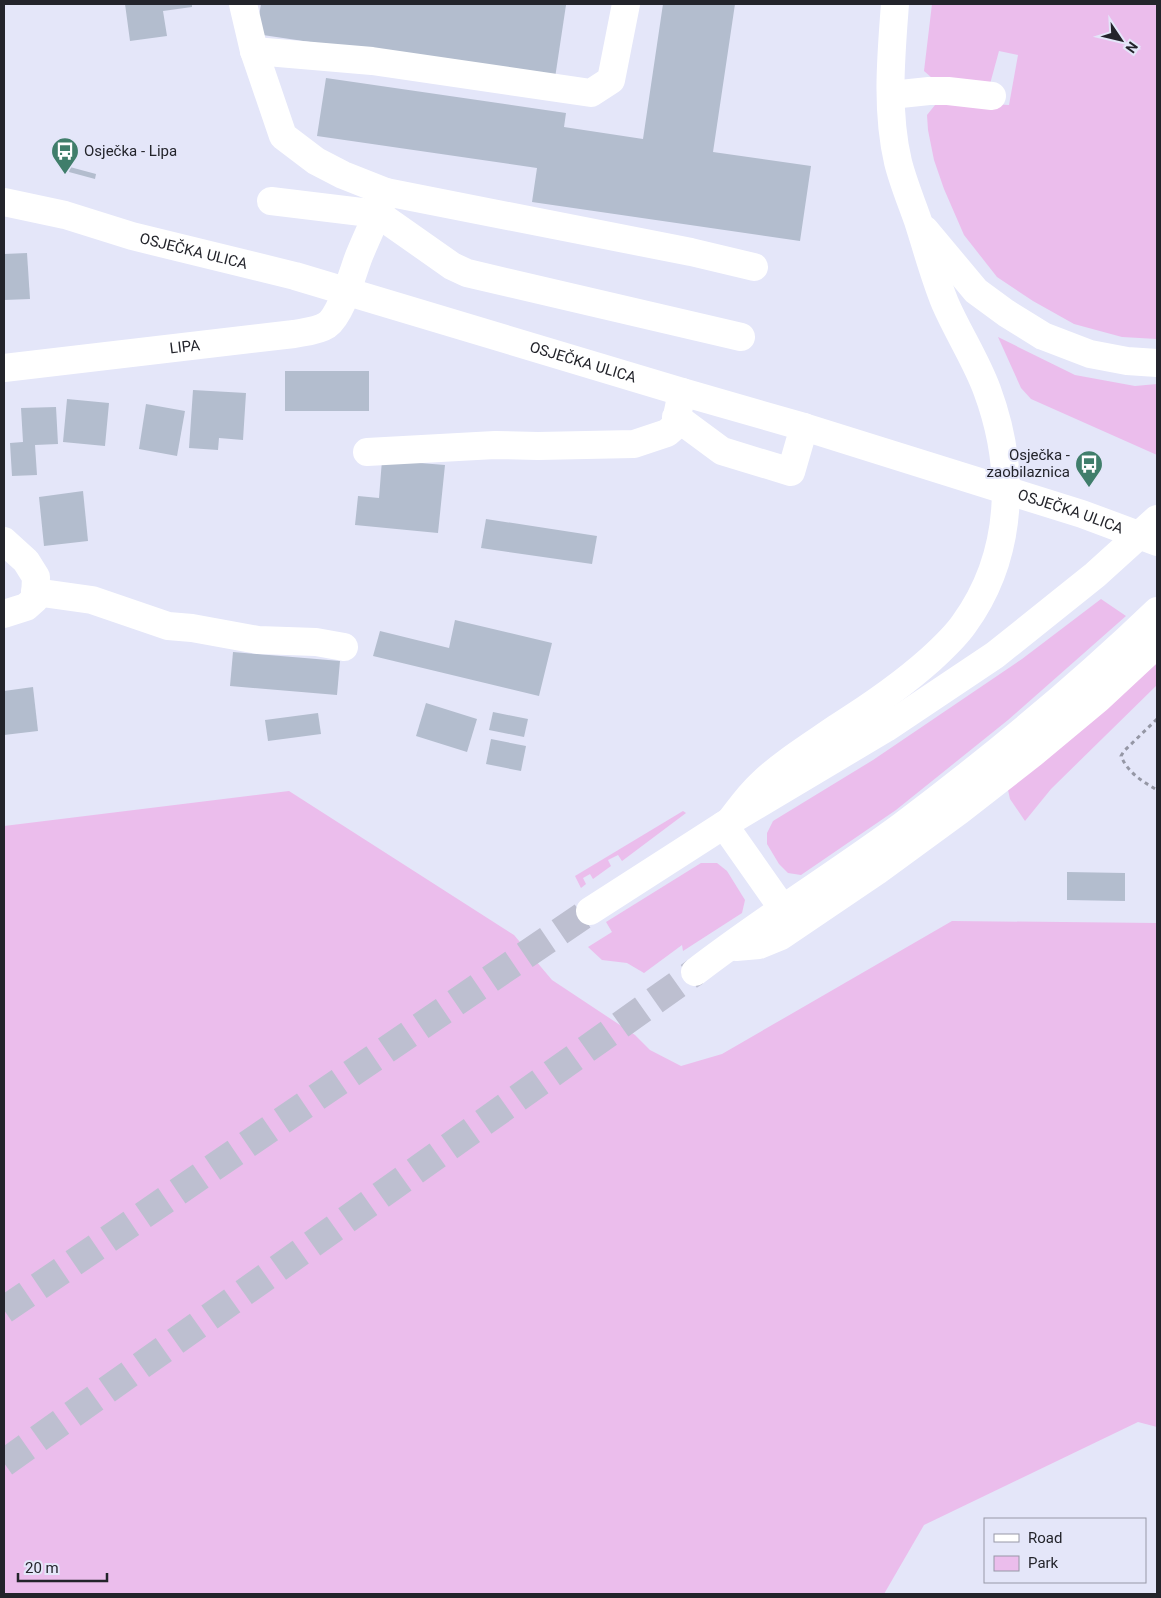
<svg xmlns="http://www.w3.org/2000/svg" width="1161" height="1598" font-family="Roboto,sans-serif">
<rect width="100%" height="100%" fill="#e4e6f9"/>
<g fill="#ebbdec">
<path d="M932,4H1157V339L1122,337L1074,324L1033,301L997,277L964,235L944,189L934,160L928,130L927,115L935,105L954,102L1009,105L1018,55L999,51L990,84L932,78L924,71Z"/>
<path d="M998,337L1075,375L1135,386L1157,384V455L1031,399L1021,388Z"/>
<path d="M1101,599L1126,616L1008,720L896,810L801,875L788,873L779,864L767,844V833L773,821L873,760L1022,659Z"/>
<path d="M1157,661V685L1051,789L1025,821L1010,799L1008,790Z"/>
<path d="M289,791L514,935L552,980L635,1035L650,1050L681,1066L722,1054L952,921L1157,923V1427L1138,1422L924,1525L884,1594H4V826Z"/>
<path d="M683,811L686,813L622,861L618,855L608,860L611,866L593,879L590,874L583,878L586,884L581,888L575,876Z"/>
<path d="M701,863H717L727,871L745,900L742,913L683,951L682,945L644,973L627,963L602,960L588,947L612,932L606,922Z"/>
</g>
<g fill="#b3bdce">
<path d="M125,4H192V7L163,11L167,36L130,41Z"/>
<path d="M261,4H558L566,5L555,78L256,34Z"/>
<path d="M663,4H735L713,152L811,166L800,241L532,202L537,168L317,136L326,78L566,113L564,127L643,139Z"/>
<path d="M70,167L96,174L95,179L69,172Z"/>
<path d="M27,253L30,299L4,300V254Z"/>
<rect x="285" y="371" width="84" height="40"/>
<path d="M193,390L246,393L243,440L219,438L218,450L189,448Z"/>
<path d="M67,399L109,403L105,446L63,442Z"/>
<path d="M146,404L185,411L177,456L139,449Z"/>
<path d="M56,407L58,444L35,445L37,475L12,476L10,443L23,442L21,408Z"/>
<path d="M382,460L445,465L438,533L355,525L358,496L379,498Z"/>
<path d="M83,491L88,541L44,546L39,497Z"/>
<path d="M486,519L597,536L592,564L481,548Z"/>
<path d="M455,620L552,643L539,696L373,656L380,631L449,648Z"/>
<path d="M233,652L340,661L337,695L230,686Z"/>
<path d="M33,687L38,731L4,735V691Z"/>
<path d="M426,703L477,719L467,752L416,736Z"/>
<path d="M493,712L528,719L524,737L489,730Z"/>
<path d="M318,713L321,734L268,741L265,720Z"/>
<path d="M491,739L526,746L521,771L486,764Z"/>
<path d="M1067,872L1125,873V901L1067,900Z"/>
</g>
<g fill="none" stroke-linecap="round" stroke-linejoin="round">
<g stroke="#bdbfd0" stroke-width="28" stroke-dasharray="28 14" stroke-linecap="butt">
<path d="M4,1310L590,911"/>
<path d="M4,1463L695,972"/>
</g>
<path stroke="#9597a5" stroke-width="3" stroke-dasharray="4 4" stroke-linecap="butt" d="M1157,719L1124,751L1121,756C1128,773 1142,781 1157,790"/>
<g stroke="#fff" stroke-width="28">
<path d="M243,4L254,51L283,136L316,161L343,175L386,192"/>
<path d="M254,51L372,61L591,93L611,80L626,4"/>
<path d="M891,95L929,91H948L992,96"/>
<path d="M271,201L378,214L452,266L467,273L741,337"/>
<path id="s1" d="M4,368L294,334C304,332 318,331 327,325C342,314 352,274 359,256C368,234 378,214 386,192L691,252L754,267"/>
<path d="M676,417L722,451L791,472L804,427"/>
<path d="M367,452L495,445L538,446L634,444L667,433L675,426L682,392"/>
<path d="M4,541L26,561L36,577L35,599L26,607L4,614"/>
<path d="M35,592L92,600L168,626L192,628L258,640L316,642L344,647"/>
<path d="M724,825L783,909"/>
</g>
<path stroke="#fff" stroke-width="28" id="s2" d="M4,202L65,215L132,236L295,276L682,392L804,427L1082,514L1157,542"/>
<g stroke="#fff" stroke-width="28">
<path d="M925,230L976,291L1006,313L1043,336L1090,354L1127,361L1157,363"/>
<path d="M730,821C740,808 749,795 761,784C784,762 812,745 838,727C870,707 903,684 931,659C943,648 955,637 964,624C1014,555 1016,468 987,390C976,360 958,333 945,303C934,276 927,249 918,221C911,201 903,182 898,162C886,111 891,56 895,4"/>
<path d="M590,911L730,821L886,728L995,655L1095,575L1157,519"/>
<path d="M736,947L759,945L781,936L877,871L959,811L1032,754L1098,699L1157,644"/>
<path d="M695,972C762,920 834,876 902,826C991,759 1077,688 1157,611"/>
</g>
</g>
<defs>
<g id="bus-pin" transform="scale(1.4375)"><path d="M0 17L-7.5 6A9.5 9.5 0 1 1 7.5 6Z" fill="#407e6b" stroke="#e4e6f9"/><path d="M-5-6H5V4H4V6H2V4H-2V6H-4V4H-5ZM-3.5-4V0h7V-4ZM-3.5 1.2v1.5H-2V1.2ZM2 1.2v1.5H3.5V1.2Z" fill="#fff"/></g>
</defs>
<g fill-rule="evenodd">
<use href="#bus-pin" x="65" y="151"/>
<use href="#bus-pin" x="1089" y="464"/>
</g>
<g text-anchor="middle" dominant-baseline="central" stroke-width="4" stroke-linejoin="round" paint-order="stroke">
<g font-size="15" fill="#23242b" stroke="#e4e6f9" text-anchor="start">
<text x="84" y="151">Osječka - Lipa</text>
<text x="1070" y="455" text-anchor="end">Osječka -<tspan x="1070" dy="17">zaobilaznica</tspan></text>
</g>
<g font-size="15" fill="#23242b" stroke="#e4e6f9">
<text stroke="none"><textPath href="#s2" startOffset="196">OSJEČKA ULICA</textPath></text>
<text stroke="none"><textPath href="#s1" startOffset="182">LIPA</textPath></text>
<text stroke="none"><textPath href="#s2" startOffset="601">OSJEČKA ULICA</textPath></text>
<text stroke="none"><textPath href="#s2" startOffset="1111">OSJEČKA ULICA</textPath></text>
</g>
</g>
<rect width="1161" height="1598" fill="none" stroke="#23242b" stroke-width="10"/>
<rect x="984" y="1518" width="162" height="65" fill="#e4e6f9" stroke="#9798a7"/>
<rect x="994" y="1534" width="25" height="8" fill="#ffffff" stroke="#9798a7"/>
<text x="1028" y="1543" font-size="15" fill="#23242b">Road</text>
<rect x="994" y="1556" width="25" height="15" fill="#ebbdec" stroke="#9798a7"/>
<text x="1028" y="1568" font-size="15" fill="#23242b">Park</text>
<g transform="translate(1121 40) rotate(125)" stroke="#e4e6f9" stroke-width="4" paint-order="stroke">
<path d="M0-4L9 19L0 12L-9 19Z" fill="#23242b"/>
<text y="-8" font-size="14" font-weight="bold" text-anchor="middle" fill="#23242b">N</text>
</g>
<path d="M18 1573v8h89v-8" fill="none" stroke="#23242b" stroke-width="2.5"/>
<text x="25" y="1573" font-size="15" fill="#23242b" stroke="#e4e6f9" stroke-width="4" paint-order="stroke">20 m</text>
</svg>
